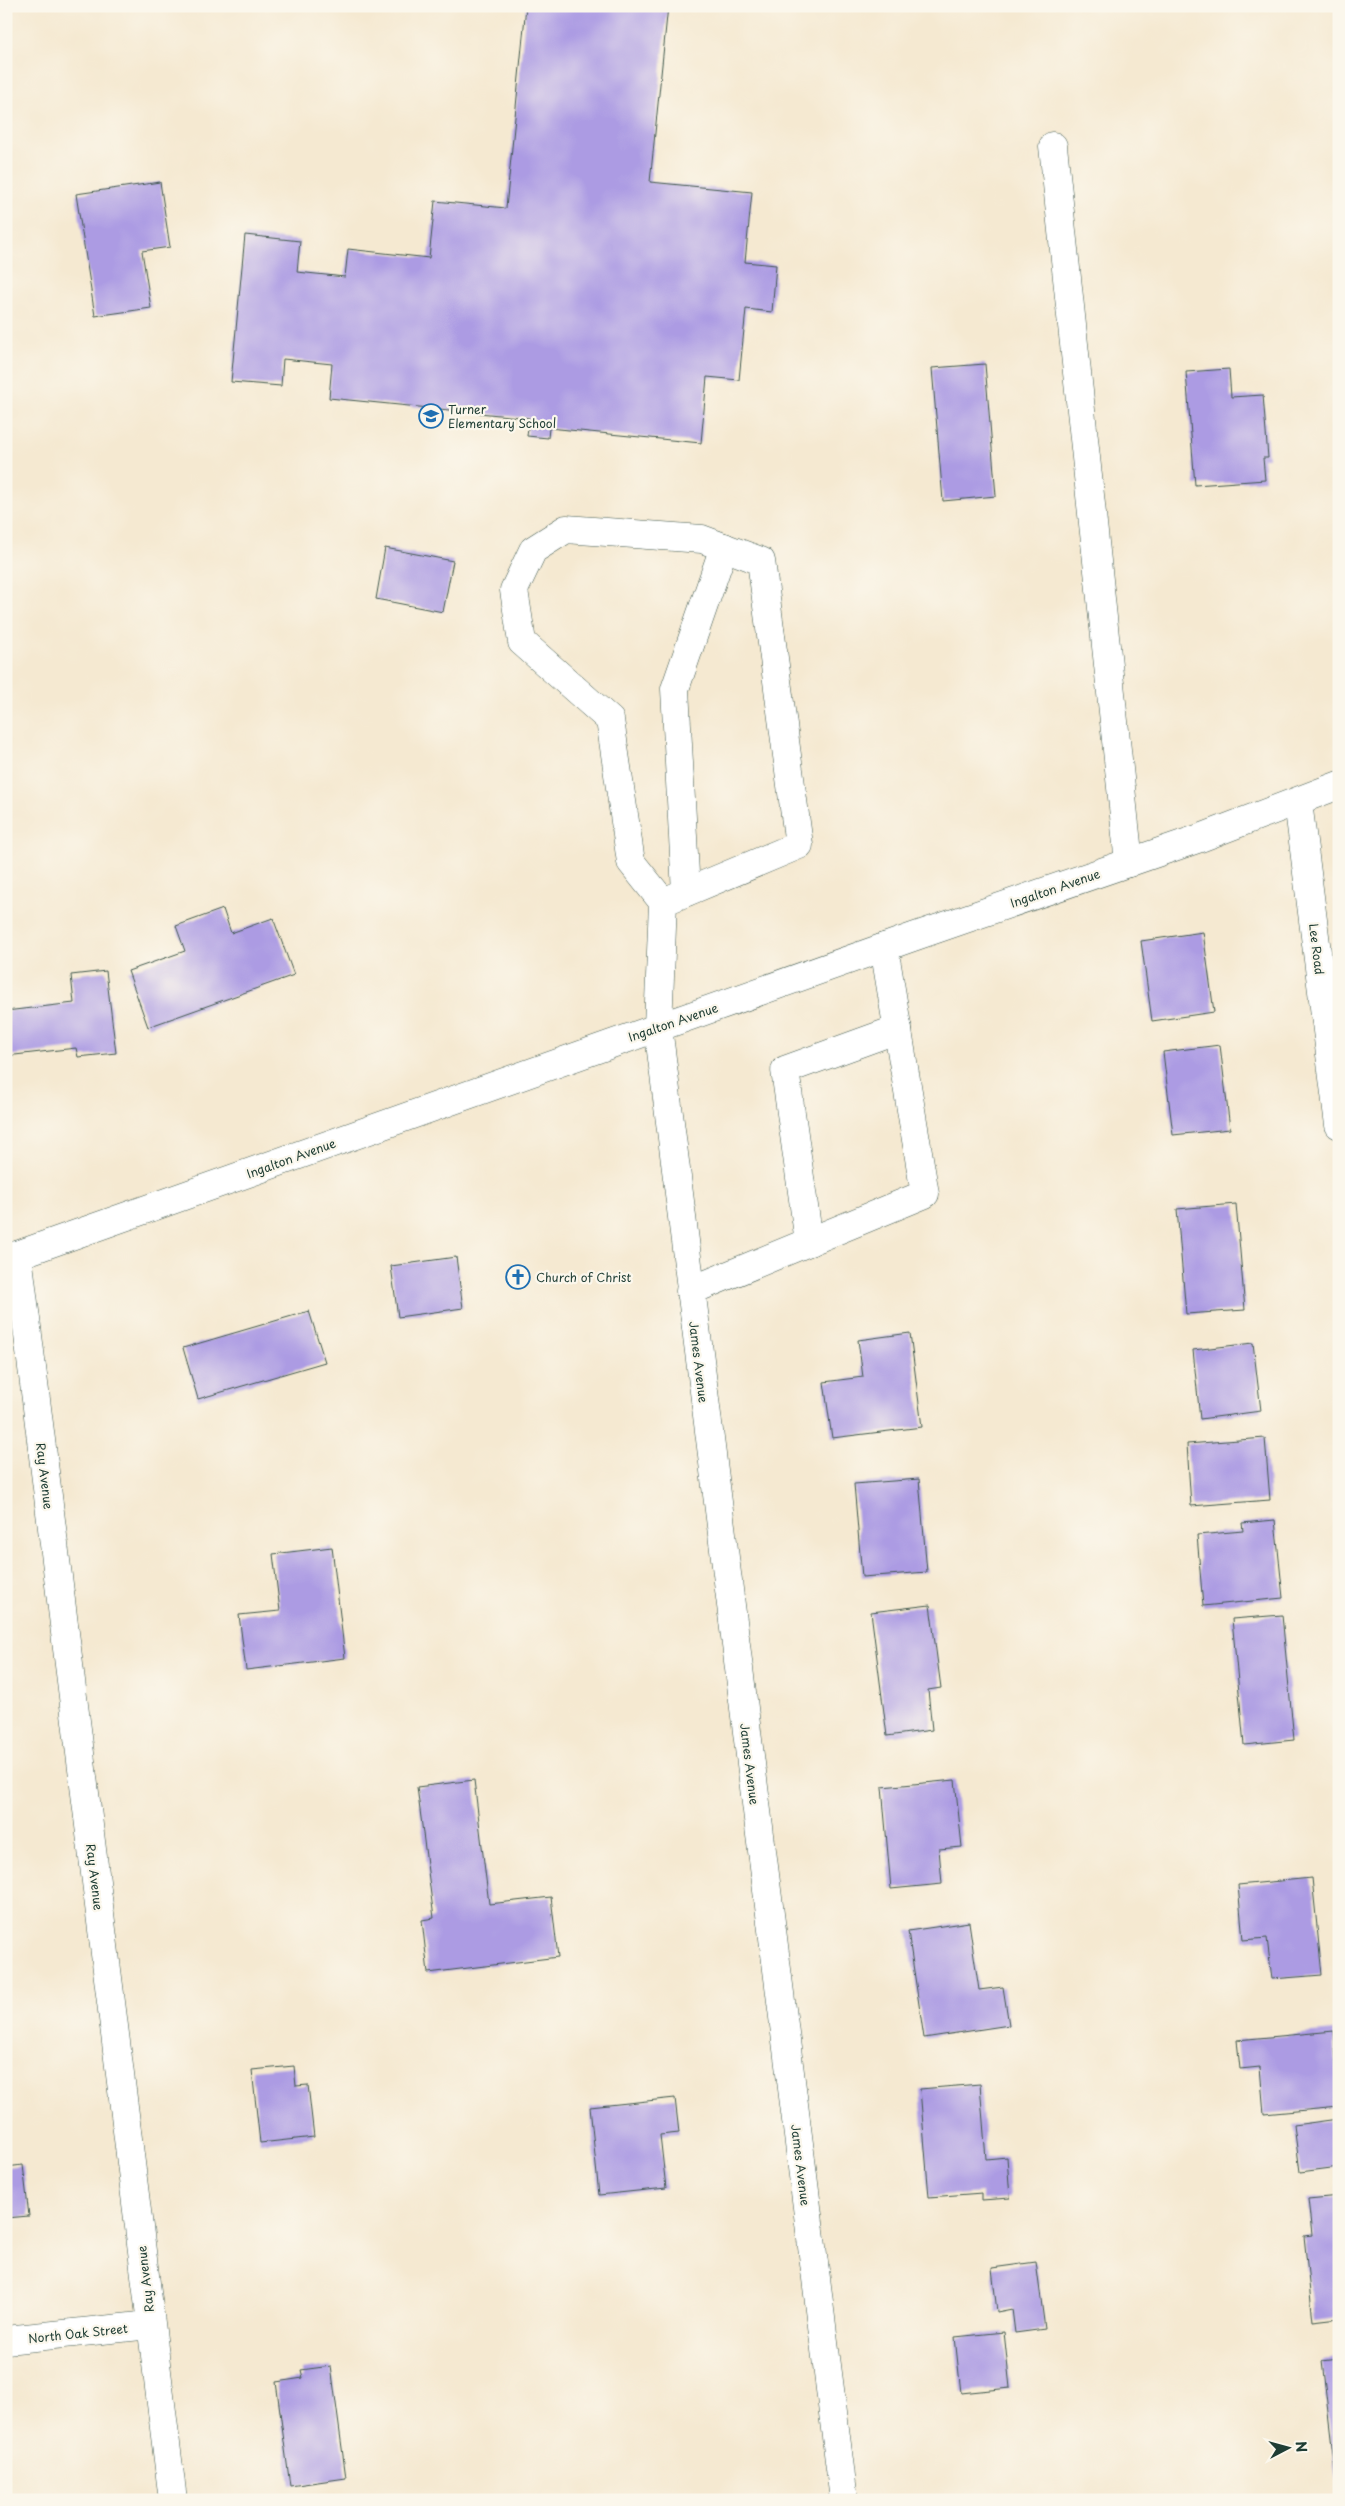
<svg xmlns="http://www.w3.org/2000/svg" width="1345" height="2506" font-family="'Playpen Sans',sans-serif">
<rect width="100%" height="100%" fill="#fbf7ec"/>
<filter id="ink" filterUnits="userSpaceOnUse"><feTurbulence type="fractalNoise" baseFrequency=".02" numOctaves="2"/><feDisplacementMap in="SourceGraphic" scale="10" xChannelSelector="R" yChannelSelector="G"/><feConvolveMatrix kernelMatrix="1 2 1 2 8 2 1 2 1" color-interpolation-filters="sRGB"/></filter>
<filter id="wash" filterUnits="userSpaceOnUse"><feTurbulence type="fractalNoise" baseFrequency=".0096" numOctaves="4" result="noise"/><feDisplacementMap in="SourceGraphic" scale="20" xChannelSelector="R" yChannelSelector="G"/><feGaussianBlur stdDeviation="1.12" result="paint"/><feColorMatrix in="noise" values="0 0 0 0 0 0 0 0 0 0 0 0 0 0 0 0 0 1.4 0 .05"/><feComposite in="paint" operator="in"/></filter>
<g filter="url(#wash)">
<rect width="100%" height="100%" fill="#f5e9d1"/>
<g id="blocks">
<g fill="#ac9be3">
<path d="M526,6H668L650,182L752,192L745,262L776,265L772,312L746,309L739,380L707,377L701,443L549,428L548,438L527,436L529,418L329,398L332,364L283,359L281,386L231,382L245,235L300,241L297,272L345,277L348,249L429,258L435,201L506,208Z"/>
<path d="M160,182L170,247L142,251L151,308L95,316L76,194Z"/>
<path d="M985,364L996,496L943,501L932,368Z"/>
<path d="M1229,369L1231,397L1263,395L1268,458H1263L1265,480L1195,485L1186,372Z"/>
<path d="M385,548L453,561L443,612L376,599Z"/>
<path d="M223,909L231,933L273,918L294,975L148,1027L128,971L185,951L176,926Z"/>
<path d="M1203,932L1214,1012L1152,1021L1141,941Z"/>
<path d="M106,971L116,1053L78,1057L76,1048L6,1056V1011L74,1003L71,975Z"/>
<path d="M1220,1045L1230,1129L1173,1135L1163,1052Z"/>
<path d="M1236,1204L1245,1310L1186,1314L1177,1209Z"/>
<path d="M456,1257L463,1308L398,1317L391,1266Z"/>
<path d="M309,1311L325,1362L198,1399L183,1348Z"/>
<path d="M910,1333L922,1427L832,1438L824,1382L863,1377L858,1340Z"/>
<path d="M1253,1343L1261,1411L1200,1419L1193,1350Z"/>
<path d="M1265,1438L1270,1500L1191,1506L1187,1444Z"/>
<path d="M919,1479L927,1572L862,1577L854,1484Z"/>
<path d="M1275,1520L1283,1598L1203,1606L1197,1535L1243,1531L1242,1523Z"/>
<path d="M332,1547L345,1658L246,1670L239,1615L280,1611L273,1554Z"/>
<path d="M930,1605L941,1688L928,1690L932,1730L887,1736L871,1612Z"/>
<path d="M1282,1615L1294,1740L1244,1745L1232,1619Z"/>
<path d="M474,1780L489,1904L551,1897L558,1957L428,1973L422,1920L434,1918L417,1787Z"/>
<path d="M955,1780L962,1847L939,1849L942,1884L891,1889L882,1787Z"/>
<path d="M1312,1878L1322,1975L1272,1979L1267,1938L1243,1940L1238,1885Z"/>
<path d="M969,1922L979,1990L1003,1987L1009,2025L924,2038L908,1931Z"/>
<path d="M1334,2031L1339,2107L1264,2114L1260,2067L1240,2069L1237,2040Z"/>
<path d="M294,2066L296,2086L308,2085L314,2137L260,2143L252,2070Z"/>
<path d="M980,2084L986,2159L1007,2157L1010,2198L982,2200V2193L929,2197L920,2089Z"/>
<path d="M675,2098L679,2133L660,2135L666,2188L599,2195L590,2107Z"/>
<path d="M1338,2119L1339,2167L1300,2172L1294,2125Z"/>
<path d="M23,2165L29,2216L6,2218V2167Z"/>
<path d="M1339,2196V2318L1313,2321L1304,2236L1312,2235L1308,2199Z"/>
<path d="M1036,2262L1045,2329L1015,2333L1012,2309L997,2312L992,2268Z"/>
<path d="M1004,2332L1010,2388L961,2393L955,2337Z"/>
<path d="M1339,2359V2481H1336L1322,2361Z"/>
<path d="M331,2366L346,2478L290,2486L276,2382L303,2378L301,2370Z"/>
</g>
</g>
</g>
<g filter="url(#ink)">
<use href="#blocks" fill-opacity="0" stroke="#3f574c" stroke-width="1"/>
<g fill="none" stroke-linecap="round" stroke-linejoin="round">
<g stroke="#3f574c" stroke-width="29">
<g id="minor">
<path d="M1053,146L1129,863"/>
<path d="M1298,802L1339,1125"/>
<path d="M686,892L675,689L724,547"/>
<path d="M663,902L799,845L761,561L702,539L566,529L533,550L514,590L522,642L610,720L631,862L663,902L658,1027L844,2500"/>
<path d="M809,1242L785,1070L898,1029"/>
<path d="M18,1255L173,2500"/>
<path d="M6,1259L913,937L1203,837L1339,785"/>
<path d="M690,1291L925,1194L884,947"/>
<path d="M6,2340L150,2325"/>
</g>
</g>
<use href="#minor" stroke="#fff" stroke-width="28"/>
</g>
</g>
<defs>
<g id="school-ring" transform="scale(1.25)"><circle r="9.5" fill="#fbf7ec" stroke="#1f6fb2" stroke-width="1.5"/><path d="M0-5L7-2L0 1L-7-2ZM-4 1L0 2.5L4 1V4Q0 6-4 4Z" fill="#1f6fb2"/></g>
<g id="church-ring" transform="scale(1.25)"><circle r="9.5" fill="#fbf7ec" stroke="#1f6fb2" stroke-width="1.5"/><path d="M-1.2-6h2.4v3.5h3.3v2.4h-3.3V6h-2.4V-.1h-3.3v-2.4h3.3Z" fill="#1f6fb2"/></g>
</defs>
<g fill-rule="evenodd">
<use href="#school-ring" x="431" y="416"/>
<use href="#church-ring" x="518" y="1277"/>
</g>
<g text-anchor="middle" dominant-baseline="central" stroke-width="4.5" stroke-linejoin="round" paint-order="stroke">
<g font-size="12" fill="#1f3d34" stroke="#fbf7ec" text-anchor="start">
<text x="448" y="409">Turner<tspan x="448" dy="14">Elementary School</tspan></text>
<text x="536" y="1277">Church of Christ</text>
</g>
<g font-size="12" fill="#1f3d34" stroke="#fbf7ec">
<text transform="translate(1055 888) rotate(-19)">Ingalton Avenue</text>
<text transform="translate(1317 949) rotate(83)">Lee Road</text>
<text transform="translate(673 1022) rotate(-19)">Ingalton Avenue</text>
<text transform="translate(291 1158) rotate(-20)">Ingalton Avenue</text>
<text transform="translate(699 1362) rotate(83)">James Avenue</text>
<text transform="translate(45 1476) rotate(83)">Ray Avenue</text>
<text transform="translate(750 1764) rotate(83)">James Avenue</text>
<text transform="translate(95 1877) rotate(83)">Ray Avenue</text>
<text transform="translate(801 2165) rotate(83)">James Avenue</text>
<text transform="translate(145 2279) rotate(-97)">Ray Avenue</text>
<text transform="translate(78 2333) rotate(-6)">North Oak Street</text>
</g>
</g>
<rect width="1345" height="2506" fill="none" stroke="#fbf7ec" stroke-width="25"/>
<g transform="translate(1288 2448) rotate(84)" stroke="#fbf7ec" stroke-width="4" paint-order="stroke">
<path d="M0-4L9 19L0 12L-9 19Z" fill="#1f3d34"/>
<text y="-8" font-size="14" font-weight="bold" text-anchor="middle" fill="#1f3d34">N</text>
</g>
</svg>
